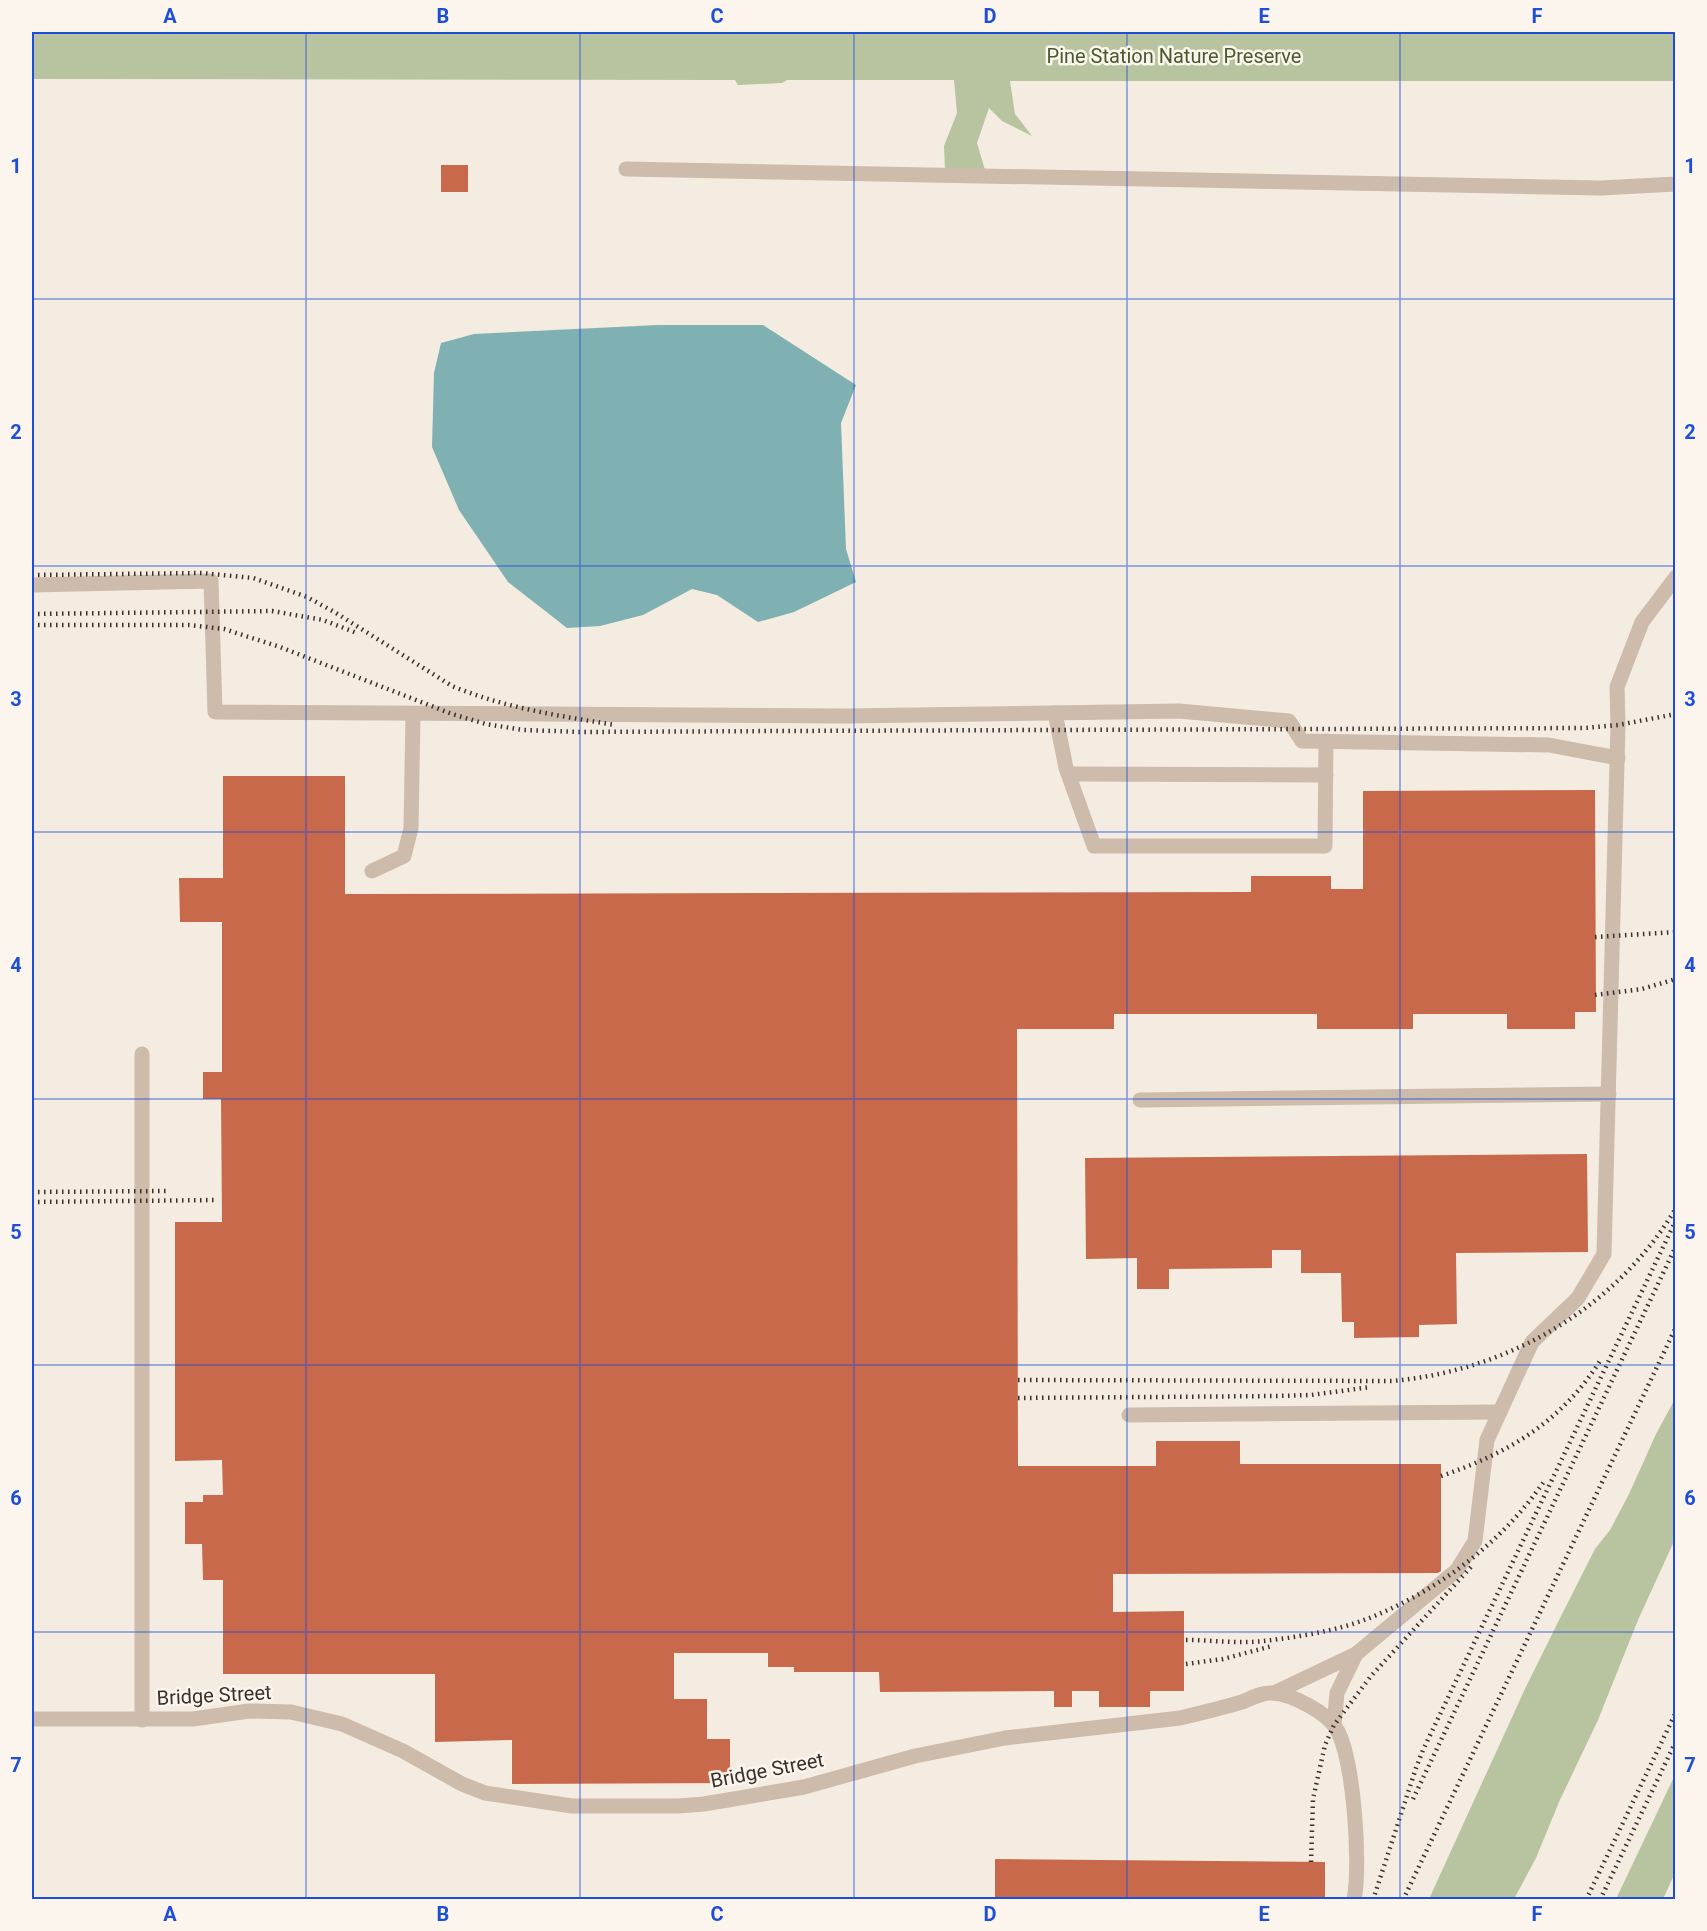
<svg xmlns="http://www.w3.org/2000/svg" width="1707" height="1931" font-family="Roboto,sans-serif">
<rect width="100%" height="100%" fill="#f4ebe1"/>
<g fill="#b8c4a0">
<path d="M32,32H1675L1676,81H1010L1015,114L1032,136L1002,121L989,108L977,143L985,170H945L944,146L957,113L954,80H787L782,83L738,85L735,80L32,79Z"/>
<path d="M1675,1399V1539L1638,1620L1598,1720L1559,1802L1536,1858L1514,1899H1429L1524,1691L1559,1620L1595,1549L1610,1530L1629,1494L1656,1434Z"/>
<path d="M1675,1775V1873L1663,1899H1616Z"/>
</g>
<path fill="#7fb0b2" d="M658,325H763L856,385L841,423L846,549L856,582L794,612L758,622L717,595L692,589L643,615L600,626L567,628L508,582L459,510L432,447L434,373L441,343L474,334Z"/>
<g fill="#c8694b">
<rect x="441" y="165" width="27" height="27"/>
<path d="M223,776H345V894L1251,892V876H1331V889H1363V791L1595,790L1596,1012H1575V1029H1507V1014H1413V1029H1317V1014H1114V1029H1017L1018,1466H1156V1441H1240V1464H1441V1571L1438,1573L1113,1574V1612L1184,1611V1691H1150V1707H1099V1691H1072V1707H1054V1691L880,1692L879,1672H794V1667H768V1653H674V1699H707V1739H730V1783L512,1784V1740L435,1742V1674H223V1580H203L202,1544H185V1502H203V1495H223L222,1460L175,1461V1222H222L221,1099H203V1072H222V922H180L179,878H223Z"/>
<path d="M1587,1154L1588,1252L1456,1253L1457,1324L1419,1325V1337L1354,1338V1322H1342L1341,1273H1301V1250H1272V1268L1169,1269V1289H1137V1258L1086,1259L1085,1158Z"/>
<path d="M995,1859L1325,1862V1899H995Z"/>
</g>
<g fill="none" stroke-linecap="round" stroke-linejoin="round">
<g stroke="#cdbbac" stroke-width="15">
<path d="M626,169L1601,188L1676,184"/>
<path d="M32,585L211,581L215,712L846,716L1179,711L1289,721L1302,741L1549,745L1618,758"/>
<path d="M1055,713L1066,768L1094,846H1325L1326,741"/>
<path d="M1069,774L1326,775"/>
<path d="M372,871L404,856L411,828L413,714"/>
<path d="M1140,1100L1609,1094"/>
<path d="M1129,1415L1500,1412"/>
<path d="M1274,1693L1356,1654L1457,1570L1475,1541L1487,1440L1532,1342L1578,1298L1604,1254L1618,725L1617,687L1642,622L1676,577"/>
<path d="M32,1719H193L249,1711L291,1712L342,1724L403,1751L462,1784L485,1793L572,1806H678L704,1804L804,1787L915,1756L1005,1738L1180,1718C1201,1713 1222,1708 1242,1702C1252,1698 1262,1692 1273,1693C1291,1694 1326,1712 1336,1728C1354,1757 1361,1865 1354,1900"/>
<path d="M142,1720V1054"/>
<path d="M1334,1725L1337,1693L1356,1654"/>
</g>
<g stroke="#3b302b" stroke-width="4.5" stroke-dasharray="1.5 4.5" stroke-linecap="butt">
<path d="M32,575L202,573L253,578L307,597L336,613L452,686C505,708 560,716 615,725"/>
<path d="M32,614L272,611L323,620L357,633"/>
<path d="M32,625H189L224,629L280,647L452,714L486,724L523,730L582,732L782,731L1585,728L1618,725L1676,714"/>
<path d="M1595,937L1676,932"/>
<path d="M1595,995L1642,989L1676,979"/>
<path d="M32,1192L168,1191"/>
<path d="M32,1202L218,1200"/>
<path d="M1018,1380L1392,1381C1507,1371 1616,1309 1676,1208"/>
<path d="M1018,1398L1277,1396L1311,1395L1371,1387"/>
<path d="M1441,1476C1509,1453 1561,1422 1600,1361"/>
<path d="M1186,1640C1212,1640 1239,1644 1264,1641C1298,1637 1335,1631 1367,1619C1438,1591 1502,1543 1545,1480"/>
<path d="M1186,1664L1223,1659L1272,1646"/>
<path d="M1413,1799L1676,1246"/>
<path d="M1311,1862L1313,1799L1325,1745L1334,1725L1371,1676L1471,1567"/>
<path d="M1373,1900L1416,1768L1423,1750L1676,1220"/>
<path d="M1403,1900L1676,1327"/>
<path d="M1586,1900L1676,1712"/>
<path d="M1600,1900L1676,1741"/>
</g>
</g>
<path fill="none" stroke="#1d4ed8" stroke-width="1.5" stroke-opacity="0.55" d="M306,32V1900M580,32V1900M854,32V1900M1127,32V1900M1400,32V1900M32,299H1676M32,566H1676M32,832H1676M32,1099H1676M32,1365H1676M32,1632H1676"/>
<g text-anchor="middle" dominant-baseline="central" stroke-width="5" stroke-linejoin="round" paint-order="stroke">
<g font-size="20" fill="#4a5a2e" stroke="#fbf5ee">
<text x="1174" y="56">Pine Station Nature Preserve</text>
</g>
<g font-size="20" fill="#3b302b" stroke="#fbf5ee">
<text transform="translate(214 1695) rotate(-3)">Bridge Street</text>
<text transform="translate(767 1770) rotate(-11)">Bridge Street</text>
</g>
</g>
<rect width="1707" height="1931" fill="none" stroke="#fbf5ee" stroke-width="66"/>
<rect x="33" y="33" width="1641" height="1865" fill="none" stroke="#1d4ed8" stroke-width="2"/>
<g font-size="20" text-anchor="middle" font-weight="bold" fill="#1d4ed8">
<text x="170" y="23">A</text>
<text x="443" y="23">B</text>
<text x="717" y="23">C</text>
<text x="990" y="23">D</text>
<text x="1264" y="23">E</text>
<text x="1537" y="23">F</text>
<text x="16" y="173">1</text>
<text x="1690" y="173">1</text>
<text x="16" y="439">2</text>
<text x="1690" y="439">2</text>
<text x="16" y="706">3</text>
<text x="1690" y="706">3</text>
<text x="16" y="972">4</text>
<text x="1690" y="972">4</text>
<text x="16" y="1239">5</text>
<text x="1690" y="1239">5</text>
<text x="16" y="1505">6</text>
<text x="1690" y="1505">6</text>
<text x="16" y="1772">7</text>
<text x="1690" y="1772">7</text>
<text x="170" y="1921">A</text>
<text x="443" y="1921">B</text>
<text x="717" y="1921">C</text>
<text x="990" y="1921">D</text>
<text x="1264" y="1921">E</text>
<text x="1537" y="1921">F</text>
</g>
</svg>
